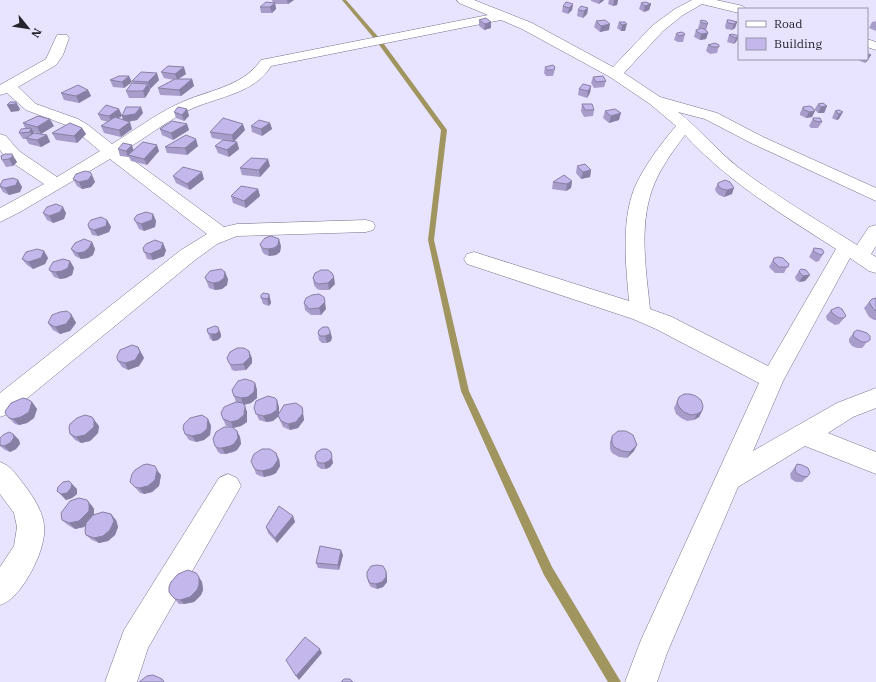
<svg xmlns="http://www.w3.org/2000/svg" width="876" height="682" font-family="'IBM Plex Serif',serif">
<rect width="100%" height="100%" fill="#e8e3fe"/>
<g fill="none" stroke-linecap="round" stroke-linejoin="round">
<path fill="#a0955f" fill-rule="evenodd" d="M342,0H346L381,40L447,130L434,240L469,391L552,567L621,682H608L544,575L461,391L428,240L441,130L377,42Z"/>
<g stroke="#777289" stroke-width="1">
<g id="street">
<path d="M457,0H474L532,23L613,67L653,25L675,9L692,0H716L743,6L745,9H739V13L702,4L683,15L663,31L624,73L660,97L717,113L763,137L876,188V201L751,143L705,119L678,112C700,129 717,151 739,168C776,196 817,220 857,245L869,227L876,225V246L871,254L876,257V273L869,271L850,258L783,381L753,451L837,403L876,388V408L853,417L828,433L876,452V474L805,446L738,487L667,653L657,682H625L641,640L759,383L656,329L633,319L467,264L464,259L467,254L474,252L629,301C626,265 621,224 634,189C644,166 660,145 676,126L650,104L610,77L522,29L501,20L271,66C254,95 214,97 187,111C164,123 144,139 122,152L224,227L237,224L366,220L373,222L375,226L373,230L366,232L237,236L217,244L195,260L8,414L0,417V393L181,250L207,234L110,159L20,212L0,222V208L44,184L7,159L0,150V134L6,136L19,151L57,177L100,151L76,131L66,125L26,110L7,93L0,95V85L46,59L57,35H67L69,38L63,55L56,65L18,87L36,104L78,119L88,125L112,144C134,131 154,115 178,104C206,90 242,88 261,60L488,15L459,3ZM685,135C728,182 783,215 836,249L768,366L672,317L650,309C646,270 639,227 652,190C659,170 672,152 685,135Z"/>
<path d="M867,39L876,42V50L867,47Z"/>
<path d="M0,462C11,466 15,473 22,482C32,495 42,509 44,525C47,547 27,585 11,599C8,602 4,603 0,605V567L14,546L17,527L14,513L0,494Z"/>
<path d="M228,474L237,478L241,486L148,648L137,682H105L124,630L219,478Z"/>
</g>
</g>
<use href="#street" fill="#fff" fill-rule="evenodd"/>
</g>
<g fill="#a89dca" fill-rule="evenodd">
<path d="M272,0H294L288,4H275L276,9L272,13H261L260,7L273,3Z"/>
<path d="M591,0H604L603,1L599,4L591,1Z"/>
<path d="M609,0H618L617,5L613,6L608,4Z"/>
<path d="M641,3L651,4L649,10L644,12L639,9Z"/>
<path d="M573,4L572,10L568,14L562,12L563,6Z"/>
<path d="M588,8L587,14L583,18L577,16L578,10Z"/>
<path d="M479,20L491,28L484,30L479,26Z"/>
<path d="M727,20L737,22L735,28L732,30L726,29L725,26Z"/>
<path d="M596,21L609,30L600,32L594,27Z"/>
<path d="M876,21V31L869,28L872,22Z"/>
<path d="M619,22H625V31H621L617,28Z"/>
<path d="M700,22L708,23L706,29L705,30L708,33L706,39L700,40L694,37L696,30L700,29L698,28Z"/>
<path d="M676,34H685L683,42H678L674,40Z"/>
<path d="M729,35L739,36L736,42L734,44L727,42Z"/>
<path d="M708,45H719L717,53L710,54L706,51Z"/>
<path d="M867,53L871,55L867,61L865,63L858,60L859,59H867Z"/>
<path d="M545,67H555L554,73L553,76H546L544,73Z"/>
<path d="M161,72L186,74L178,79H192L194,86L181,96L160,95L158,88L174,80L164,78Z"/>
<path d="M593,77L606,81L604,87L594,88L591,83Z"/>
<path d="M110,80L132,82L124,88L113,87Z"/>
<path d="M159,80L150,89V90L145,98H129L126,91L133,83L132,81Z"/>
<path d="M591,86L590,93L587,98L578,95L579,89Z"/>
<path d="M88,90L91,96L79,103L64,100L61,93Z"/>
<path d="M582,104L594,110L593,116L584,117L581,111Z"/>
<path d="M818,104L827,106L824,113H818L815,110L812,117L806,118L800,115V113L803,107L814,110Z"/>
<path d="M119,109L122,115L143,113L137,120L128,122L132,129L121,137L104,133L101,126L108,122L101,120L98,114ZM122,116L123,120L118,118Z"/>
<path d="M187,109L189,116L184,121L176,118L174,112Z"/>
<path d="M839,110V119L836,120L832,118L835,111Z"/>
<path d="M605,111L619,120L609,123L603,118Z"/>
<path d="M813,118L822,122L818,128H811L809,126Z"/>
<path d="M23,123L54,126L41,134L34,132V133L47,135L50,142L41,147L29,144L26,139H23L19,133L25,128Z"/>
<path d="M270,123L272,129L262,136L252,132L251,126Z"/>
<path d="M187,124L189,130L173,140L162,135L160,129Z"/>
<path d="M82,128L86,134L77,143L56,140L52,133Z"/>
<path d="M245,130L234,142H237L239,149L229,157L218,153L215,146L223,140L212,138L210,132Z"/>
<path d="M198,146L187,155L167,153L165,147Z"/>
<path d="M118,149L134,150L159,151L147,165L131,161L129,157L120,156Z"/>
<path d="M12,154L17,162L13,166L6,167L2,160Z"/>
<path d="M270,166L260,177L242,175L240,168Z"/>
<path d="M577,166L591,170L590,177L581,179L576,173Z"/>
<path d="M90,172L95,182L91,187L82,189L77,186L73,179Z"/>
<path d="M173,176L204,179L190,190L176,183Z"/>
<path d="M18,180L22,187L20,192L9,195L3,192L0,187V185Z"/>
<path d="M572,181L571,188L566,191L552,189L553,182Z"/>
<path d="M718,183L732,194L724,197L719,195L716,192L715,189Z"/>
<path d="M258,189L260,196L246,208L233,203L231,196Z"/>
<path d="M43,213H66L64,219L53,223L47,220Z"/>
<path d="M153,214L156,221L155,227L144,231L139,229L134,219Z"/>
<path d="M107,220L111,227L109,232L98,236L92,235L89,228Z"/>
<path d="M92,242L95,249L93,255L88,258L81,259L75,256L71,249Z"/>
<path d="M260,244L281,246L280,252L276,255L269,256L264,254L262,251Z"/>
<path d="M143,248L166,250L164,256L153,260L147,259Z"/>
<path d="M814,248L823,254L819,261L816,262L809,257Z"/>
<path d="M44,251L48,258L45,264L33,269L27,265L22,259Z"/>
<path d="M774,258L789,264L784,273H775L769,267Z"/>
<path d="M70,261L74,268L72,275L66,278L60,279L54,277L49,269Z"/>
<path d="M799,271L810,275L805,281L799,282L796,280L795,277Z"/>
<path d="M205,277L228,279L227,285L222,289L215,290L209,288Z"/>
<path d="M313,278L335,284L329,290H320L317,289L314,285Z"/>
<path d="M269,294L271,303L269,306L263,304L261,298Z"/>
<path d="M876,298V320H874L869,317L864,308L869,302Z"/>
<path d="M304,303L326,309L321,315H311L305,310Z"/>
<path d="M831,310L846,316L839,324L835,325L827,320L826,316Z"/>
<path d="M71,314L75,321L76,323L70,331L60,334L53,330L48,323Z"/>
<path d="M854,332L870,336L864,346L862,348H857L852,346L849,342V339Z"/>
<path d="M208,333L221,334V337L218,340L213,341L210,339Z"/>
<path d="M318,333L332,337L331,341L327,343H322L319,340Z"/>
<path d="M138,347L144,358L139,366L128,370L122,367L118,361Z"/>
<path d="M227,358H252V363L246,370L235,371L232,370Z"/>
<path d="M255,383L257,390V398L251,403L244,405L247,412V422L241,426L233,428L237,431L240,437L241,444L237,450L233,452L225,454H221L218,452L215,446L231,427L226,426L223,419L236,402L232,390Z"/>
<path d="M679,397L702,411L699,417L694,420L687,421L681,418L676,414L674,408Z"/>
<path d="M32,402L37,409L34,418L27,423L19,425L15,424L9,418Z"/>
<path d="M279,407V414L302,407L304,420L298,428L290,430L283,427L278,416L273,421L266,422L259,420L254,408Z"/>
<path d="M208,419L211,426L210,435L204,440L196,442L189,440L185,434Z"/>
<path d="M99,426L98,433L90,441L81,443L75,440L70,434Z"/>
<path d="M13,434L19,440L20,444L16,449L10,452L5,450L0,446V438Z"/>
<path d="M612,436L634,451L627,458L619,457L612,453L610,449V442Z"/>
<path d="M279,459L280,466L276,473L272,475L264,477L260,476L256,474L254,468Z"/>
<path d="M316,460L333,463L330,467L326,469H321L317,466Z"/>
<path d="M797,464L807,477L802,482H796L791,479L790,474Z"/>
<path d="M161,475L159,486L152,492L144,494L140,493L130,482Z"/>
<path d="M77,489V494L72,498L66,500L57,491Z"/>
<path d="M87,500L92,506L94,509V515L116,520L118,527L115,535L108,541L99,543L92,540L86,535V525L84,527L75,529L68,525L62,520Z"/>
<path d="M293,516L295,522L277,543L268,533L266,527Z"/>
<path d="M343,555L339,570L318,568L316,563Z"/>
<path d="M196,573L202,582L203,590L201,595L194,602L184,604H179L172,596Z"/>
<path d="M387,576V582L383,587L377,589L371,587L368,582L367,577Z"/>
</g>
<g fill="#8880a4">
<path d="M287,0H294L288,4Z"/>
<path d="M600,0H604L603,1L599,4Z"/>
<path d="M614,0H618L617,5L613,6Z"/>
<path d="M275,3L276,9L272,13L270,7Z"/>
<path d="M573,4L572,10L568,14L569,8Z"/>
<path d="M651,4L649,10L644,12L645,6Z"/>
<path d="M588,8L587,14L583,18L584,11Z"/>
<path d="M491,22V28L484,30L485,24Z"/>
<path d="M737,22L735,28L732,30L734,24Z"/>
<path d="M708,23L706,29L705,30L707,24Z"/>
<path d="M610,24L609,30L600,32L601,26Z"/>
<path d="M627,24L625,31H621L622,25Z"/>
<path d="M708,33L706,39L700,40L701,34Z"/>
<path d="M739,36L736,42L734,44L736,38Z"/>
<path d="M871,55L867,61L865,63L868,56Z"/>
<path d="M184,67L186,74L177,80L175,74Z"/>
<path d="M157,73L159,80L150,89L148,82Z"/>
<path d="M129,76L132,82L124,88L122,82Z"/>
<path d="M192,79L194,86L181,96L179,90Z"/>
<path d="M148,84L150,90L145,98L143,91Z"/>
<path d="M591,86L590,93L587,98L588,91Z"/>
<path d="M88,90L91,96L79,103L76,96Z"/>
<path d="M16,102L20,109L19,111L11,112L7,105Z"/>
<path d="M827,106L824,113H818L821,107Z"/>
<path d="M141,107L143,113L137,120L124,122L122,116L111,122L109,116L119,109L122,116Z"/>
<path d="M187,109L189,116L184,121L182,115Z"/>
<path d="M815,111L812,117L806,118L809,112Z"/>
<path d="M843,112L839,119L836,120L839,114Z"/>
<path d="M621,113L619,120L609,123L611,116Z"/>
<path d="M50,119L54,126L41,134L37,127Z"/>
<path d="M130,122L132,129L121,137L119,130Z"/>
<path d="M270,123L272,129L262,136L261,129Z"/>
<path d="M187,124L189,130L173,140L171,133Z"/>
<path d="M243,124L245,130L233,142L232,135Z"/>
<path d="M31,128L35,134L33,138L30,132Z"/>
<path d="M82,128L86,134L77,143L74,136Z"/>
<path d="M47,135L50,142L41,147L37,140Z"/>
<path d="M196,139L198,146L187,155L185,148Z"/>
<path d="M237,142L239,149L229,157L227,150Z"/>
<path d="M132,145L134,152L128,155V157L126,151Z"/>
<path d="M157,145L159,151L147,165L144,159Z"/>
<path d="M13,156L17,162L13,166L9,159Z"/>
<path d="M268,159L270,166L260,177L259,170Z"/>
<path d="M591,170L590,177L581,179L583,172Z"/>
<path d="M202,172L204,179L190,190L187,184Z"/>
<path d="M92,175L95,182L91,187L82,189L79,182Z"/>
<path d="M18,180L22,187L20,192L9,195L5,188Z"/>
<path d="M572,181L571,188L566,191L567,184Z"/>
<path d="M734,188L732,194L724,197L727,190Z"/>
<path d="M258,189L260,196L246,208L244,201Z"/>
<path d="M63,207L66,213L64,219L53,223L49,216Z"/>
<path d="M153,214L156,221L155,227L144,231L141,224Z"/>
<path d="M107,220L111,227L109,232L98,236L94,230Z"/>
<path d="M279,239L281,246L280,252L276,255L269,256L268,249Z"/>
<path d="M92,242L95,249L93,255L88,258L81,259L77,253Z"/>
<path d="M163,243L166,250L164,256L153,260L150,254Z"/>
<path d="M44,251L48,258L45,264L33,269L28,262Z"/>
<path d="M70,261L74,268L72,275L66,278L60,279L55,272Z"/>
<path d="M225,272L228,279L227,285L222,289L215,290L213,283Z"/>
<path d="M810,275L805,281L799,282L803,276Z"/>
<path d="M334,277L335,284L329,290L328,283Z"/>
<path d="M269,294L271,303L269,306L267,299Z"/>
<path d="M325,302L326,309L321,315L319,308Z"/>
<path d="M71,314L75,321L76,323L70,331L60,334L55,327Z"/>
<path d="M218,327L221,334V337L218,340L213,341L211,334Z"/>
<path d="M330,331L332,337L331,341L327,343L325,336Z"/>
<path d="M138,347L144,358L139,366L128,370L125,363Z"/>
<path d="M249,351L252,358V363L246,370L243,364Z"/>
<path d="M255,383L257,390V398L251,403L243,405L241,398Z"/>
<path d="M277,400L279,407V416L273,421L266,422L263,416Z"/>
<path d="M32,402L37,409L34,418L27,423L19,425L13,419Z"/>
<path d="M245,406L247,412V422L241,426L233,428L231,422Z"/>
<path d="M302,407L304,420L298,428L290,430L288,424Z"/>
<path d="M702,411L699,417L694,420L697,414Z"/>
<path d="M92,417L99,426L98,433L90,441L81,443L76,437Z"/>
<path d="M208,419L211,426L210,435L204,440L196,442L192,436Z"/>
<path d="M237,431L240,437L241,444L237,450L233,452L225,454L222,448Z"/>
<path d="M13,434L19,440L20,444L16,449L10,452L4,446Z"/>
<path d="M637,445L634,451L627,458L630,452Z"/>
<path d="M331,452L333,463L330,467L326,469L324,463Z"/>
<path d="M276,453L279,459L280,466L276,473L272,475L264,477L262,471Z"/>
<path d="M157,470L161,475L159,486L152,492L144,494L139,488Z"/>
<path d="M72,484L77,489V494L72,498L66,500L61,494Z"/>
<path d="M87,500L92,506L94,509V516L84,527L75,529L69,523Z"/>
<path d="M111,514L116,520L118,527L115,535L108,541L99,543L94,538Z"/>
<path d="M293,516L295,522L277,543L275,538Z"/>
<path d="M341,550L343,555L339,570L338,565Z"/>
<path d="M386,571L387,576V582L383,587L377,589L376,584Z"/>
<path d="M196,573L202,582L203,590L201,595L194,602L184,604L180,600Z"/>
<path d="M320,649L322,653L299,680L296,676Z"/>
</g>
<g fill="#c3b7eb" stroke="#8880a4">
<path d="M266,2L275,3L270,7H260Z"/>
<path d="M566,2L573,4L569,8L563,6Z"/>
<path d="M645,2L651,4L645,6L641,3Z"/>
<path d="M581,6L588,8L584,11L578,10Z"/>
<path d="M486,18L491,22L485,24L479,20Z"/>
<path d="M605,20L610,24L601,26L596,21Z"/>
<path d="M701,20L706,21L708,23L707,24L700,22Z"/>
<path d="M727,20H730L737,22L734,24L728,23Z"/>
<path d="M619,22H625L627,24L622,25Z"/>
<path d="M702,28L707,31L708,33L701,34L696,31V30Z"/>
<path d="M682,32L685,34L684,35L679,36L676,34L677,33Z"/>
<path d="M732,34L739,36L736,38L729,35Z"/>
<path d="M715,43L719,45V47H713L708,45Z"/>
<path d="M867,53L871,55L868,56H867Z"/>
<path d="M553,65L555,67L554,70H547L545,67Z"/>
<path d="M168,66L184,67L175,74L161,72Z"/>
<path d="M141,72L157,73L148,82L132,81Z"/>
<path d="M119,76H129L122,82L110,80Z"/>
<path d="M603,76L606,81L596,82L593,77Z"/>
<path d="M175,79H192L179,90L158,88Z"/>
<path d="M132,83L148,84L143,91H126Z"/>
<path d="M583,84L591,86L588,91L579,89Z"/>
<path d="M78,85L88,90L76,96L61,93Z"/>
<path d="M10,102H16V104L7,105Z"/>
<path d="M823,103L827,106L821,107L818,104Z"/>
<path d="M582,104H592L594,110H585Z"/>
<path d="M106,105L119,109L109,116L98,114Z"/>
<path d="M809,106L812,107L815,111L809,112L803,109V107Z"/>
<path d="M126,107H141L135,114L122,116Z"/>
<path d="M178,107L187,109L182,115L174,112Z"/>
<path d="M615,109L621,113L611,116L605,111Z"/>
<path d="M839,110L843,112L839,114L835,111Z"/>
<path d="M38,116L50,119L37,127L23,123Z"/>
<path d="M115,117L130,122L119,130L101,126Z"/>
<path d="M223,118L243,124L232,135L210,132Z"/>
<path d="M813,118H820L822,122L815,121L813,119Z"/>
<path d="M259,120L270,123L261,129L251,126Z"/>
<path d="M172,121L187,124L171,133L160,129Z"/>
<path d="M70,123L82,128L74,136L52,133Z"/>
<path d="M31,128L30,132L19,133L21,129Z"/>
<path d="M34,133L47,135L37,140L26,138Z"/>
<path d="M186,135L196,139L185,148L165,147Z"/>
<path d="M223,140L237,142L227,150L215,146Z"/>
<path d="M143,142L157,145L144,159L128,155Z"/>
<path d="M123,143L132,145L126,151L118,149Z"/>
<path d="M5,154H12L13,156L9,159L2,160L1,156Z"/>
<path d="M251,158L268,159L259,170L240,168Z"/>
<path d="M585,164L591,170L583,172L577,166Z"/>
<path d="M183,167L202,172L187,184L173,176Z"/>
<path d="M85,171L90,172L92,175L88,180L79,182L73,179L76,174Z"/>
<path d="M564,175L572,181L567,184L553,182Z"/>
<path d="M13,178L18,180L16,185L5,188L0,186V185L3,180Z"/>
<path d="M725,180L730,182L734,188L727,190L722,189L718,186V183Z"/>
<path d="M241,186L258,189L244,201L231,196Z"/>
<path d="M56,204L63,207L60,212L49,216L43,213L47,207Z"/>
<path d="M146,212L153,214L152,220L141,224L136,222L134,219L137,215Z"/>
<path d="M101,217L107,220L106,226L94,230L89,228L88,224L91,220Z"/>
<path d="M271,236L279,239L278,245L274,248L268,249L262,248L260,244L265,238Z"/>
<path d="M84,239L92,242L89,248L84,252L77,253L71,249L75,243Z"/>
<path d="M155,240L163,243L161,249L150,254L144,252L143,248L146,244Z"/>
<path d="M814,248L822,249L824,252L823,254L820,255L813,251Z"/>
<path d="M37,249L44,251L41,258L28,262L22,259L26,252Z"/>
<path d="M778,257L783,258L789,264L788,267H779L773,261L774,258Z"/>
<path d="M63,259L70,261L68,268L62,271L55,272L50,271L49,269L53,262Z"/>
<path d="M221,269L225,272L224,278L219,282L213,283L207,281L205,277L210,271Z"/>
<path d="M801,269L806,270L810,275L803,276L800,273L799,271Z"/>
<path d="M321,270H328L332,273L334,277L328,283L318,284L315,282L313,278L315,273Z"/>
<path d="M263,293L269,294V297L267,299L261,298V295Z"/>
<path d="M319,294L324,297L325,302L319,308L309,309L304,303L306,298L312,295Z"/>
<path d="M876,298V311L874,310L869,302L872,299Z"/>
<path d="M838,307L842,309L846,316L844,318H839L832,313L831,310Z"/>
<path d="M67,311L71,314V317L66,324L55,327L48,323L52,315L60,312Z"/>
<path d="M215,326L218,327L219,331L216,334H211L208,333L207,329Z"/>
<path d="M323,327H328L330,331V334L325,336H320L318,333L319,330Z"/>
<path d="M857,330L861,331L867,333L870,336V340L867,342H862L857,339L853,336L854,332Z"/>
<path d="M132,345L138,347L140,352L135,360L125,363L118,361L117,358V356L120,350Z"/>
<path d="M237,348H244L249,351L250,357L243,364L232,365L229,363L227,358L230,352Z"/>
<path d="M245,379L252,381L255,383L254,392L248,397L241,398L234,396L232,390L238,381Z"/>
<path d="M684,394H690L696,396L701,400L703,406L702,411L697,414L691,415L684,412L679,407L677,402L679,397Z"/>
<path d="M268,396L275,398L277,400V410L271,414L263,416L256,414L254,408L256,401Z"/>
<path d="M23,398L27,399L32,402L29,412L21,417L13,419L9,418L5,413L6,410L11,403Z"/>
<path d="M236,402L243,403L245,406L244,415L238,420L231,422L223,419L221,413L224,407Z"/>
<path d="M296,403L302,407L303,413L296,422L288,424L281,421L278,415L284,405Z"/>
<path d="M85,415L92,417L94,420V427L85,435L76,437L70,434L69,428L70,424L77,418Z"/>
<path d="M202,415L208,419L207,429L201,434L192,436L185,434L183,428L184,424L190,418Z"/>
<path d="M224,427H232L237,431L238,438L234,444L230,446L222,448H218L215,446L213,439L216,432Z"/>
<path d="M618,431H626L633,435L637,445L630,452L622,451L614,447L612,443V436Z"/>
<path d="M9,432L13,434L14,438L10,443L4,446L0,445V438L3,435Z"/>
<path d="M262,449H270L276,453L278,460L273,467L270,469L262,471L257,470L254,468L251,461L254,454Z"/>
<path d="M322,449H327L331,452L332,457L329,461L324,463H319L316,460L315,456L317,452Z"/>
<path d="M147,464L155,466L157,470L155,480L148,486L139,488L135,487L130,482L132,474L135,470L143,465Z"/>
<path d="M797,464L802,465L808,468L810,473L807,477L802,476L796,473L795,468Z"/>
<path d="M69,481L72,484L71,488L67,493L61,494L57,491L58,487L63,482Z"/>
<path d="M79,498L87,500L89,503V511L79,521L69,523L62,520L61,513L70,501Z"/>
<path d="M279,506L293,516L275,538L266,527Z"/>
<path d="M103,512L111,514L114,521L110,530L103,536L94,538L86,535L85,531L86,523L93,515Z"/>
<path d="M320,546L341,550L338,565L316,563Z"/>
<path d="M377,565L383,566L386,571V577L382,582L376,584L370,583L367,577V572L371,566Z"/>
<path d="M188,570L196,573L199,577V585L197,590L190,597L180,600L175,599L172,596L169,592V587L171,582L178,574Z"/>
<path d="M305,637L320,649L296,676L286,660Z"/>
<path d="M153,675L162,679L164,682H139L147,676Z"/>
<path d="M344,679H350L353,682H341Z"/>
</g>
<rect x="738" y="8" width="130" height="52" fill="#e8e3fe" stroke="#9a96aa"/>
<rect x="746" y="21" width="20" height="6" fill="#ffffff" stroke="#9a96aa"/>
<text x="774" y="28" font-size="12" fill="#25232c">Road</text>
<rect x="746" y="38" width="20" height="12" fill="#c3b7eb" stroke="#9a96aa"/>
<text x="774" y="48" font-size="12" fill="#25232c">Building</text>
<g transform="translate(28 28) rotate(120)" stroke="#e8e3fe" stroke-width="3" paint-order="stroke">
<path d="M0-3L7 15L0 10L-7 15Z" fill="#25232c"/>
<text y="-6" font-size="11" font-weight="bold" text-anchor="middle" fill="#25232c">N</text>
</g>
</svg>
